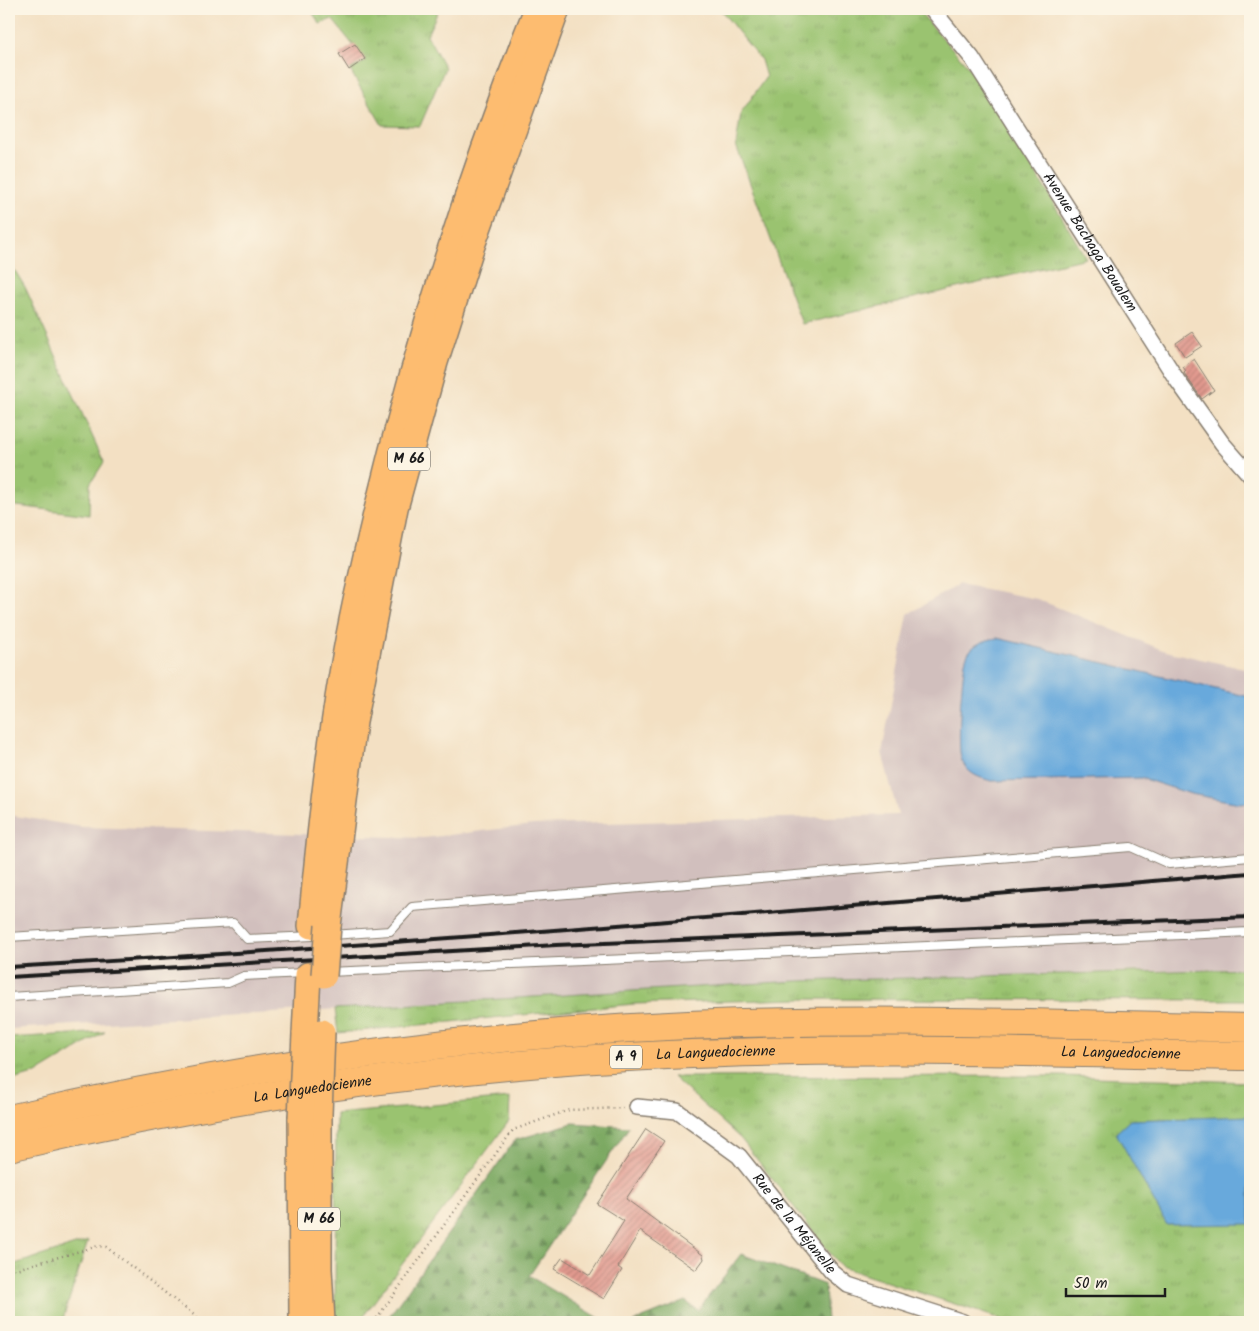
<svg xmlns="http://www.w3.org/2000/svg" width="1259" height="1331" font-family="Kalam,sans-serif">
<defs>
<pattern id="grass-tufts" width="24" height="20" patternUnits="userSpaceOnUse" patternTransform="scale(1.25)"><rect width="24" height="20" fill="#9ac370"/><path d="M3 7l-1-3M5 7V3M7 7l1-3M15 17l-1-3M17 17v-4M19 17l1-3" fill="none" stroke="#84a760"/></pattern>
<pattern id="forest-firs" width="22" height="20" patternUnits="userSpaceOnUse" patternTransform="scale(1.25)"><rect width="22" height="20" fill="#7ba962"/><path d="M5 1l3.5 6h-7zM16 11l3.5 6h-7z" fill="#648950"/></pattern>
<pattern id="building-hatch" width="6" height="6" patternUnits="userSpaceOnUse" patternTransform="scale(1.25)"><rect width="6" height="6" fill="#e29a8f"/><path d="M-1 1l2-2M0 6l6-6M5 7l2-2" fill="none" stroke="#b67d74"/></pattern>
</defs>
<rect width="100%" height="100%" fill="#fcf5e5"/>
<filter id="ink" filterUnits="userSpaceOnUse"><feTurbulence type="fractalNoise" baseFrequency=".02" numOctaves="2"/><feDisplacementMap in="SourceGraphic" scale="10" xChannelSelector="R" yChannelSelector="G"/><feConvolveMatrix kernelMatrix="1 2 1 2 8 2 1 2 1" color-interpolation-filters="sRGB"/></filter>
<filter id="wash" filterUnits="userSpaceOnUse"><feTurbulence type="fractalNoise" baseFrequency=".0096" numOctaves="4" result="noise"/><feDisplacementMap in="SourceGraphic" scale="20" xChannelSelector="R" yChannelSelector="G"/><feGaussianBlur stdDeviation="1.12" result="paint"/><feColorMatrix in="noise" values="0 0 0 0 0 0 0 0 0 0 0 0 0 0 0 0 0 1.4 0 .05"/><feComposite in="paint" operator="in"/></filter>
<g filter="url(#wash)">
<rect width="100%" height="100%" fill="#f3e0c3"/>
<path fill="#d1bfbd" d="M959,584L1037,599L1165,651L1250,670V968L797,981L9,1029V815L82,827L424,838L533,825L898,815L882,752L908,614Z"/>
<g fill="url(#grass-tufts)" stroke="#5b7046">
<path d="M310,9H439L427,35L445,68L420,126L382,125L350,70L366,61L332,19L320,24Z"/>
<path d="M720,9H917L982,82L1086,258L802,324L736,145L741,113L766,77L761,60Z"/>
<path d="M9,261L25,287L104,462L90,484L89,515L9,505Z"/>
<path d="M1250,969V1000L798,999L634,1004L338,1033L335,1009L797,981Z"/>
<path d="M105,1032L37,1073L9,1081V1038Z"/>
<path d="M1061,1076L1250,1082V1322H1010L841,1267L741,1139L673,1077Z"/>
<path d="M510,1098L509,1121L359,1322H335L336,1114Z"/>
<path d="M88,1241L62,1322H9V1266Z"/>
</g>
<g fill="url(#forest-firs)" stroke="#4c623f">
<path d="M573,1123L629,1127L529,1276L606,1322H385L515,1140Z"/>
<path d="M741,1254L825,1285L827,1322H633L685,1301L698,1310Z"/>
</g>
<g fill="#68a9dc" stroke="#42627c">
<path d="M997,638L1250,697V802L1240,803L1191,794L1141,778L992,781C979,778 968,774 962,761C956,751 962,670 966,658C971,644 985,640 997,638Z"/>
<path d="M1250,1116V1224L1167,1225L1116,1133L1130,1120Z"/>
</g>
<g id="blocks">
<g fill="url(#building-hatch)">
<path d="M355,44L365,59L349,70L339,54Z"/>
<path d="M1192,332L1202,346L1185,357L1176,343Z"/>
<path d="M1194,359L1214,390L1202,399L1184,373L1186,371L1183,367Z"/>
<path d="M646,1129L664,1141L626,1199L703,1255L704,1259L696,1270L640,1231L618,1267L622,1270L604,1299L554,1269L562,1258L590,1275L624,1221L597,1204Z"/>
</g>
</g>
</g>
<g filter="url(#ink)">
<use href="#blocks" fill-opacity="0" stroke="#887e70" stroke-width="1"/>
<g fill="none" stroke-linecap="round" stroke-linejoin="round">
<g stroke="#887e70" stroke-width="10">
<g id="service">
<path d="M332,935L390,931L412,907L1131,847L1169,864L1250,857"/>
<path d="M9,937L233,923L247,939L313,936"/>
<path d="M328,972L1250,932"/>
<path d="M9,997L228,983L244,976L304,973"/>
</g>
</g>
<g stroke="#887e70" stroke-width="18">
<g id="minor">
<path id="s1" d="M932,9L972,58L1177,380L1222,443L1250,475"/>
<path id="s2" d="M637,1107L677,1111L739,1156L832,1272L848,1285L963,1322"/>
</g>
</g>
<g stroke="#887e70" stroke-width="28">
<g id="trunk">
<path d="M311,926C321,818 333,708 356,601C400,399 460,200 537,9"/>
<path d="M328,926L354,722L395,508L435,362L470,251L557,9"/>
<path d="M305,1034L308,975"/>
<path d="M319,1115V1269L322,1322"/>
<path d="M301,1118L302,1322"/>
</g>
</g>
<g stroke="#887e70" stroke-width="30">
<g id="motorway">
<path d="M9,1119C249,1064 495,1030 742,1023C911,1019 1081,1024 1250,1028"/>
<path id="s3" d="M9,1147C225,1097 445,1065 667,1055C861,1046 1056,1053 1250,1056"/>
</g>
</g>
<g stroke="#887e70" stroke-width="2.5" stroke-dasharray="1 4" stroke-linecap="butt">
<path d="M9,1271L98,1246L106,1247L203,1322"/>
<path d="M374,1322L513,1130L569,1110L623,1108"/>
</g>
<use href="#service" stroke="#fff" stroke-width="8"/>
<use href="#minor" stroke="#fff" stroke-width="15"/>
<use href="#trunk" stroke="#fdbc6f" stroke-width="25"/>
<use href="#motorway" stroke="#fdbc6f" stroke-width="28"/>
<g stroke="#1c1c1c" stroke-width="4">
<path d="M9,967C423,944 837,907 1250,873"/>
<path d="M9,977L556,945L1250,917"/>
</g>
<g stroke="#887e70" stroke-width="28" stroke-linecap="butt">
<g id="trunk-bridge">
<path d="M324,975L328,926"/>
<path d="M319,1115L322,1032"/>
<path d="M301,1118L305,1034"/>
</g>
</g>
<use href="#trunk-bridge" stroke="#fdbc6f" stroke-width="25"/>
</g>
</g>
<g text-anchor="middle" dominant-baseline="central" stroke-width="5" stroke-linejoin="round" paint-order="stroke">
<g fill="#fcf5e5" stroke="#5f5d58" stroke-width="1">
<rect x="388" y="447.5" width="42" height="23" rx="4"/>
<rect x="610" y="1045.5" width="32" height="23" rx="4"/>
<rect x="298" y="1207.5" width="42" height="23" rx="4"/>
</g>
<g font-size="14" font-weight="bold" fill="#1c1c1c">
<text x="409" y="459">M 66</text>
<text x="626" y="1057">A 9</text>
<text x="319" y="1219">M 66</text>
</g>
<g font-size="15" fill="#1c1c1c" stroke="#fcf5e5">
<text stroke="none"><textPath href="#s1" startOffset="282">Avenue Bachaga Boualem</textPath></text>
<text stroke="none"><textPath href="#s3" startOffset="714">La Languedocienne</textPath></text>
<text stroke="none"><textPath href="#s3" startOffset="1119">La Languedocienne</textPath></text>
<text stroke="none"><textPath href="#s3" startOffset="309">La Languedocienne</textPath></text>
<text stroke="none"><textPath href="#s2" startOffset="204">Rue de la Méjanelle</textPath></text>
</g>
</g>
<rect width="1259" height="1331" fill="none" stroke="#fcf5e5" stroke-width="30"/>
<path d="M1066 1288v8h99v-8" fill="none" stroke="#1c1c1c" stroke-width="2.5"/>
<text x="1074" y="1288" font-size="15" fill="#1c1c1c" stroke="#fcf5e5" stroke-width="4" paint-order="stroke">50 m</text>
</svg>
